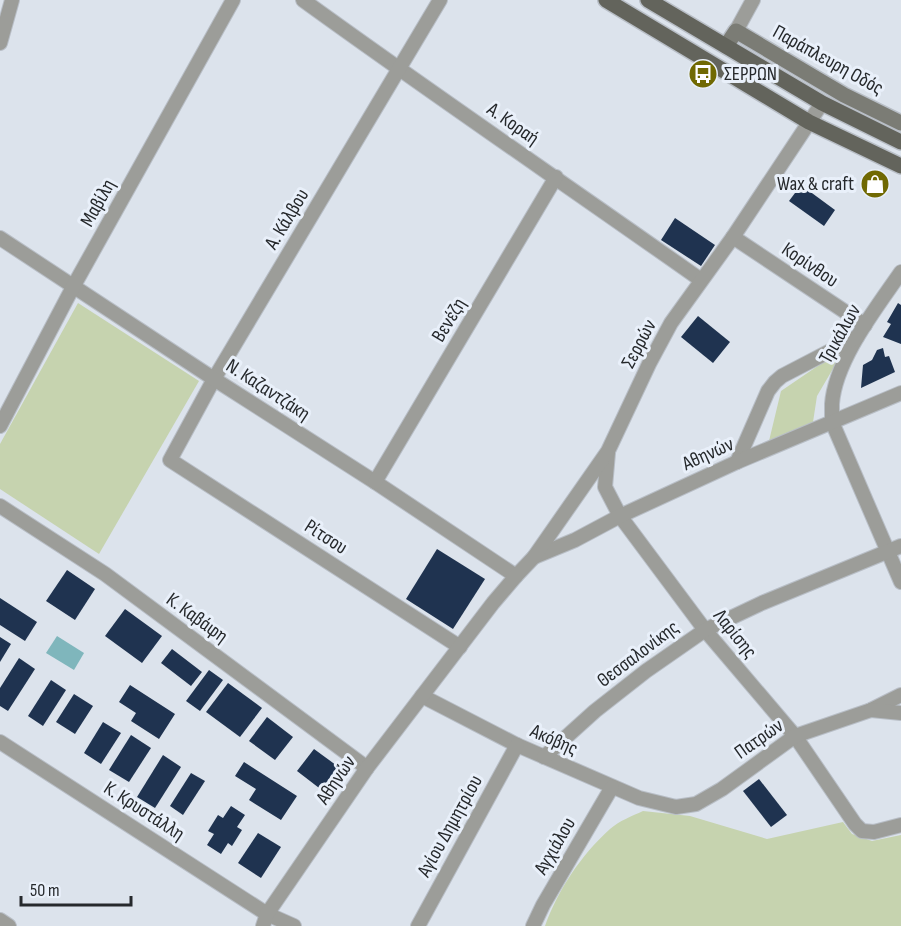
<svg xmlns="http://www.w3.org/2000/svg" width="901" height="926" font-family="'Sofia Sans Condensed',sans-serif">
<rect width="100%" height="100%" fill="#dce3ec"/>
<g fill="#c6d3af">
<path d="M78,303L199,381L99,554L0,489V444Z"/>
<path d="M850,344L834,367L817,396L813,422L769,441L781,391Z"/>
<path d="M643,811L690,816L767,839L843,822L852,834L872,841L901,835V926H545C558,890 581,855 610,829C619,821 632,816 643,811Z"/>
</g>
<path fill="#7fb6bc" d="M57,636L84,653L74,670L46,653Z"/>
<g fill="#1f3350">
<path d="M801,185L835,210L824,226L789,201Z"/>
<path d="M675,218L715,245L701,266L661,240Z"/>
<path d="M898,303L901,305V344L883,337L891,324L887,322Z"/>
<path d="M698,316L730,342L713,363L681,337Z"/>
<path d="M883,348L885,357L889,356L895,372L861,388L863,365L872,360L877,350Z"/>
<path d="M437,549L485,579L453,629L406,599Z"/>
<path d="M67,570L95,589L75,620L46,601Z"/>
<path d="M0,598L37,622L25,641L0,625Z"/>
<path d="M125,609L162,636L142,663L105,636Z"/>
<path d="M0,637L11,644L0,662Z"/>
<path d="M172,649L202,672L191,686L161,663Z"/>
<path d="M19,658L35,669L8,711L0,706V688Z"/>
<path d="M209,670L223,680L200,711L186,701Z"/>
<path d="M51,680L66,690L43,726L28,716Z"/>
<path d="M228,683L262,708L240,737L206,712Z"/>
<path d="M130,685L175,714L159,739L131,721L136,713L119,702Z"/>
<path d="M74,694L93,706L75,734L56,722Z"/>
<path d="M267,717L293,737L275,760L249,741Z"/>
<path d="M103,722L121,733L101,764L84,753Z"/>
<path d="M131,735L151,748L129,782L109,770Z"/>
<path d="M314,749L340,768L323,791L297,771Z"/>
<path d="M163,755L181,767L155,808L137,797Z"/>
<path d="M244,762L297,796L281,820L249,800L256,789L235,776Z"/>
<path d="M191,773L205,781L183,815L170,806Z"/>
<path d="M759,779L787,815L771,827L743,791Z"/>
<path d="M231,806L245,815L237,827L242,830L232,846L228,843L221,854L207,845L214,834L208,831L218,815L223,818Z"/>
<path d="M258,833L281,847L261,878L238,863Z"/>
</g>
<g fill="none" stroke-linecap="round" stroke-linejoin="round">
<g stroke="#b8bec6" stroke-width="16">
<g id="street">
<path d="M303,0C434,95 568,186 701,280"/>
<path d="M440,0L214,379L170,460L460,647"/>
<path d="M736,31L753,0"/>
<path d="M0,43L12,0"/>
<path d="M733,237L865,325"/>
<path d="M0,238L214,379L375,482L516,576"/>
<path d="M901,272C877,307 835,360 832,404C832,410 832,416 832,422L901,582"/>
<path d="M0,426L73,287L233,0"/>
<path d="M608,453L605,487L620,516L705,630L795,736L855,824L862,831L874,832L901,825"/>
<path d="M737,462L768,391L775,382L782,376L857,337"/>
<path d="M375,482L556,177"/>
<path d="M0,506L105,574L367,768"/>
<path d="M534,557L575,540L620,516L737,462L901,393"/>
<path d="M422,696L517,745L639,798L676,807L696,804L722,789L795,736L871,710L901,695"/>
<path d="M871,710L901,713"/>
<path d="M0,742L267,914L294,926"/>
<path d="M544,757L595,711L646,671L705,630L762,603L901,546"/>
<path d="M0,920L9,926"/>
<path d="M263,926L267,914L367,768L493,603L516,576L534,557L608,451L649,364L671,323L733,237L822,103"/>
<path d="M418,926L517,745"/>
<path d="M533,926L543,905L612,787"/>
</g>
</g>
<g stroke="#b8bec6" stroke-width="18">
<path id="secondary" d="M726,46L736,31L844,95L901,123"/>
</g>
<g stroke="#b8bec6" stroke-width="18">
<g id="primary">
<path d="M606,0L809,122L901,166"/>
<path d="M648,0L822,103L901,142"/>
</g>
</g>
<use href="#street" stroke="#9c9d99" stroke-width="14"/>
<use href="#secondary" stroke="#7b7c75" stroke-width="15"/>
<use href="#primary" stroke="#63645c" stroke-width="15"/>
</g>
<defs>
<g id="bus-disc" transform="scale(1.5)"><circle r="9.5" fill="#706902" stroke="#e9f0fa"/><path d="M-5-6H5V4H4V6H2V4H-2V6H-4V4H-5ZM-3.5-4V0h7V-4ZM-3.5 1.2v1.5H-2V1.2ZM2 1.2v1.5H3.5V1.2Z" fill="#fff"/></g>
<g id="shop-disc" transform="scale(1.5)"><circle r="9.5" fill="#706902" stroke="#e9f0fa"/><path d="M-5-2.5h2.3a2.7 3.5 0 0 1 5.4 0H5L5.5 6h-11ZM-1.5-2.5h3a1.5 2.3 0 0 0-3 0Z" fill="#fff"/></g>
</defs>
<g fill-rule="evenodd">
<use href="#bus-disc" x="703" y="74"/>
<use href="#shop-disc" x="875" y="184"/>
</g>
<g text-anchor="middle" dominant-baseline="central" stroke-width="6" stroke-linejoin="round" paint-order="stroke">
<g font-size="20" fill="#26292c" stroke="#e9f0fa">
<text transform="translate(828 60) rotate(29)">Παράπλευρη Οδός</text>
<text transform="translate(513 124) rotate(35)">Α. Κοραή</text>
<text transform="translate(98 203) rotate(-61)">Μαβίλη</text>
<text transform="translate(287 219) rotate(-59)">A. Κάλβου</text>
<text transform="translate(810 265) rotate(34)">Κορίνθου</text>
<text transform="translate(449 320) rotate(-59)">Βενέζη</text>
<text transform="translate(840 334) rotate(-61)">Τρικάλων</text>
<text transform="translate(639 344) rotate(-62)">Σερρών</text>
<text transform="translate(268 390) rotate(33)">Ν. Καζαντζάκη</text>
<text transform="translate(708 454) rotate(-24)">Αθηνών</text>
<text transform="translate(326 537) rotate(33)">Ρίτσου</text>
<text transform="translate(197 618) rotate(36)">Κ. Καβάφη</text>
<text transform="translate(735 634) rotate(51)">Λαρίσης</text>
<text transform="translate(638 654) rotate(-37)">Θεσσαλονίκης</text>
<text transform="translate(759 739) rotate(-35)">Πατρών</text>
<text transform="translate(554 740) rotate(24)">Ακόβης</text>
<text transform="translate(336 780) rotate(-56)">Αθηνών</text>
<text transform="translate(144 811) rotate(33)">Κ. Κρυστάλλη</text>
<text transform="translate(450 826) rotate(-61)">Αγίου Δημητρίου</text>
<text transform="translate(555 846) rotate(-60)">Αγχιάλου</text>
</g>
<g font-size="20" fill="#26292c" stroke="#e9f0fa" text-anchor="start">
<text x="724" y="74">ΣΕΡΡΩΝ</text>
<text x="854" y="184" text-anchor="end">Wax &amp; craft</text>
</g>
</g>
<path d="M21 896v9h110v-9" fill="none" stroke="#26292c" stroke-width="3"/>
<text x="30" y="896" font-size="18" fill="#26292c" stroke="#e9f0fa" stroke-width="4.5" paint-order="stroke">50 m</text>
</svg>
